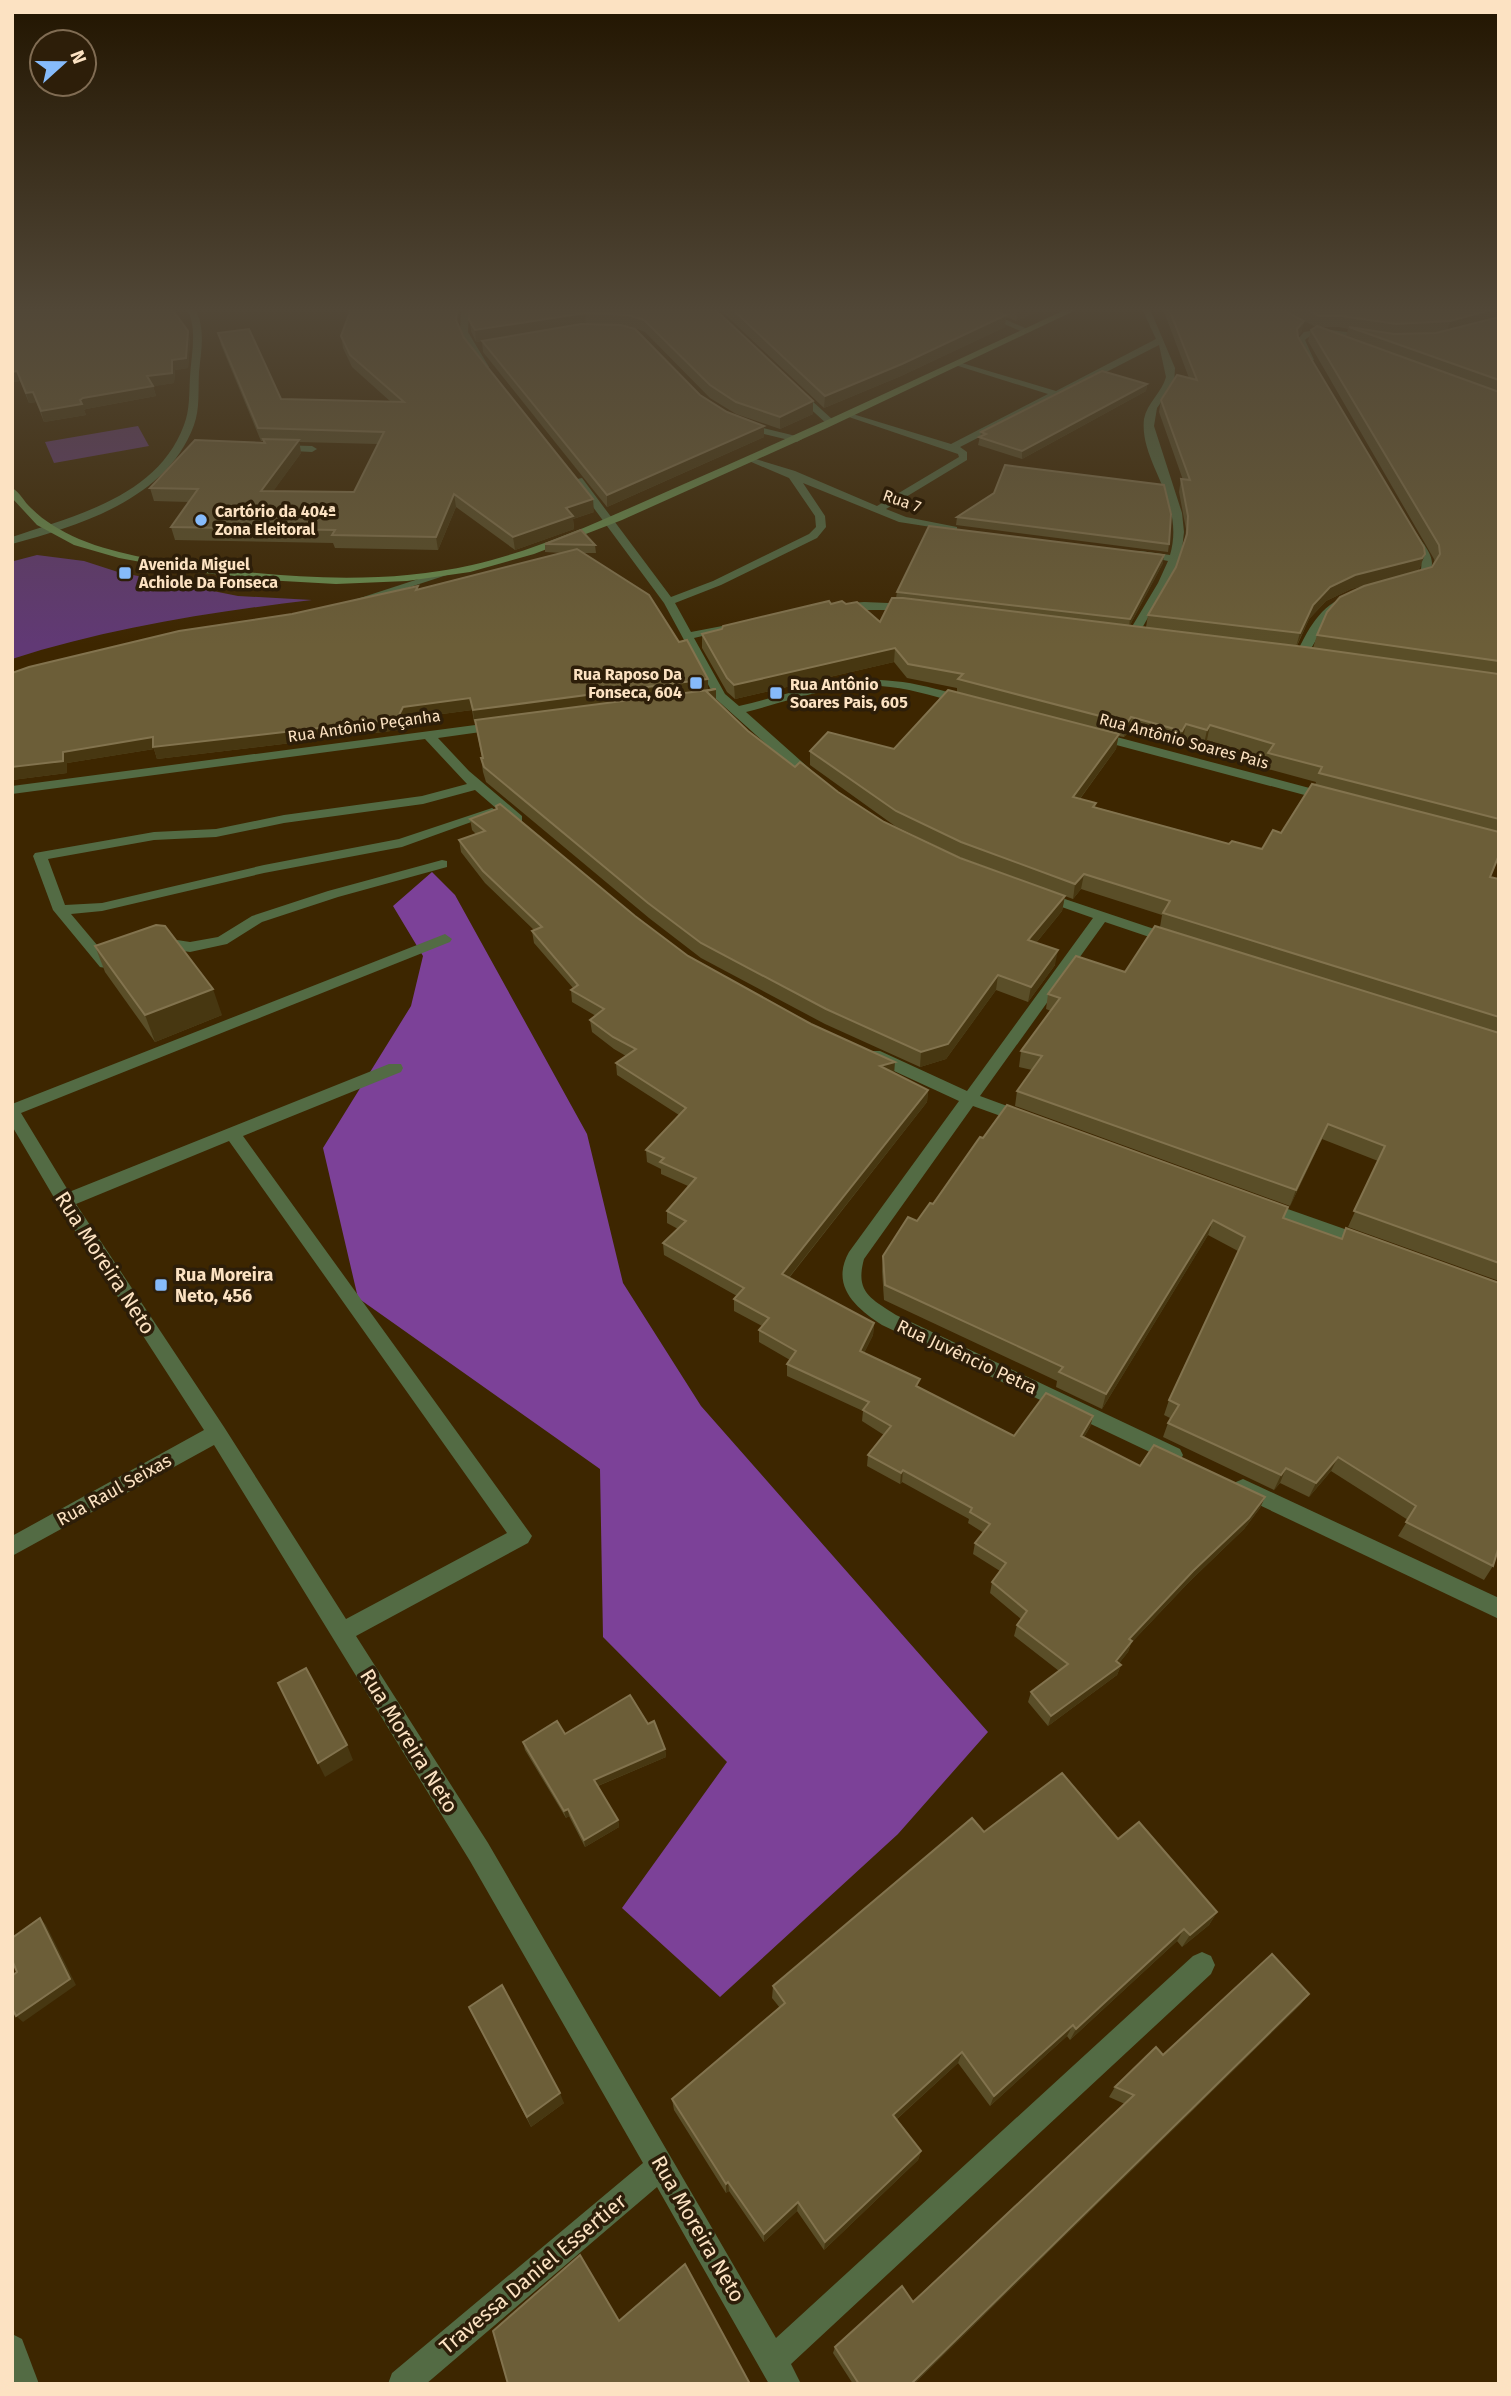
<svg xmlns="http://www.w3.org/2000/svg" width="1511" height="2396" font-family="'Fira Sans',sans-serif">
<rect width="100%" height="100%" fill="#3d2600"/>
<g fill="#613975">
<path d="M138,426L149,446L54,463L45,442Z"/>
<path d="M37,555L84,561L118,572L238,596L312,600C211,612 109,628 12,659V565L14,561Z"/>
</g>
<path fill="#7c4198" d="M432,872L455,895L587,1134L623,1283L701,1406L988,1732L898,1834L720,1997L622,1908L727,1762L603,1637L600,1469L358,1298L323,1148L411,1006L423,956L393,906Z"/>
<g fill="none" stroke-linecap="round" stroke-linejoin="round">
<g fill="#536b44" fill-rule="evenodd">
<path d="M187,309H195C206,329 201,351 199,372C198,390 200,409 194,425C167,499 81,525 12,544V537C77,515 158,496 184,425C190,410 189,393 190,377C191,355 198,330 187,309Z"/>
<path d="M461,309H469L468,332L489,367H483L460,332Z"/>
<path d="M970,309H981L1032,331L1025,333Z"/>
<path d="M1142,309H1150L1175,368L1174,384L1157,408L1154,426L1182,513L1184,532L1181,559L1137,637L1127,635L1158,583L1168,561L1135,554L1140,551L1170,555C1186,500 1139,463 1144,419C1147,403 1162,392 1166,377L1159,345L960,447L967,452V460L886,509L906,517L957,527V531L899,522L803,483L825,516L826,527L817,538L721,585L675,603L691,632L743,622L749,625L694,638L725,694L739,706C813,688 859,668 936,689C947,692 963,694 971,701L965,705C940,698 916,690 890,687C841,681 793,700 746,712L819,777V783H809L716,699L664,603L573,480L582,478L671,597L713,581L809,534L816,527L815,516L789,478L749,461V457L795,471L877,506L959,457L958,454L846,416V412L951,444L1048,394L955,365V361L1056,391L1156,339Z"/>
<path d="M1323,329L1369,335L1373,338L1369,341C1352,338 1319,327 1305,340L1314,360L1307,362L1297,340L1304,332Z"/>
<path d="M793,389H799L833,420V424H827L793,393Z"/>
<path d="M743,423L800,437L802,439L797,442L740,428V424Z"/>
<path d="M277,445L312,446L317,449L312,452L274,450L272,448Z"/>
<path d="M1413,533L1417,534C1427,550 1439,560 1427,578L1410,583L1404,580L1419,574C1427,561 1414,547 1408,536Z"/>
<path d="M440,572L450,574L367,601L357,599Z"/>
<path d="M1356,593L1360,594V598L1332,613L1306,657H1298L1296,654C1311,624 1322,602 1356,593Z"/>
<path d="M864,602L912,604L918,607L912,610H839L833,607L839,604Z"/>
<path d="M498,722L504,726L502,729L438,738L469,771L522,816V822H512L475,790L423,804L284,823L216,837L154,840L48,859L65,905L102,903L264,865L399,839L492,808L499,812L402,847L264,873L102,911L71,914L108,958L120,954L128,959C122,966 108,969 100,967L53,910L33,856L35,853L154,832L216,829L284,815L422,796L467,784L425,739L12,794V786Z"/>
<path d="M1094,731L1332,794L1334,797L1327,801L1090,738L1088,735Z"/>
<path d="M442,860L447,861V867L338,897L262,922L227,944L190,952L164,948L157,950L150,945L164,938L190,942L218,937L252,916L328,891Z"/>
<path d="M1044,892L1178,937L1180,940L1173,945L1105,922L980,1096L1032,1115L1034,1119L1032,1123H1020L973,1106L864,1259C855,1292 870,1298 896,1315L1180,1449L1183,1455L1180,1461L1173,1463L882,1325C856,1308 830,1286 849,1252L959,1101L868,1059L866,1055L868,1051H880L967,1091L1093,918L1039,899L1037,896L1039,893Z"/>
<path d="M445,934L452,939L450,942L21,1113L69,1192L389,1064H401L403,1068L401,1072L243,1136L532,1536L528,1543L356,1636L488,1843L776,2338L1193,1956L1202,1952L1211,1956L1215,1965L1211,1974L791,2364L801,2384H769L657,2187L426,2384H388L392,2373L643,2163L470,1861L214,1445L12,1556V1536L204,1430L59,1206L12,1126V1104ZM229,1141L507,1533L346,1619L224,1427L76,1204Z"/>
<path d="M1265,1201L1370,1238L1373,1243L1370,1248L1364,1250L1259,1212L1256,1207L1259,1202Z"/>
<path d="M1243,1479L1499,1598V1619L1236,1494L1233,1488L1236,1482Z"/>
<path d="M12,2334L22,2339L39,2384H12Z"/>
</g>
<path fill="#698e4f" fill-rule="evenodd" d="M1067,309H1078L827,428L622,520L534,554L470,572L407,581L336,584L265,580L196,572L119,558L74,545L37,525L12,498V488C20,492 24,502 31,508C45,522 61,531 79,539C120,556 168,562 212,568C296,579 388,584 472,565C546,548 615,514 684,484C813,428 940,368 1067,309Z"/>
</g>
<g fill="#5a4e28" fill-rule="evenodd">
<path d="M12,309L188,331L190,341L188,368L175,370L174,383L153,386L156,396L86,409L84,410L86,415L44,422L36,402L29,403L20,381L12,382Z"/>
<path d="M351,309H459L458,324L464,338L594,512L573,519L574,529L515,550L456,507L438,550L335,548L333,543L175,540L171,527L189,502L154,501L150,488L264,443L263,441H261L221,345L218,333L281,399L391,402L352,367L343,348L341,336ZM299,442L378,444L354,492L273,491L301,453Z"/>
<path d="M469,309H713L813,401V414L780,429L736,414L710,398L645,332L629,326H625L700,395L727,412L764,426V437L607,507L483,352L482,341L476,342L471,331Z"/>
<path d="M717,309H1043L1016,321L1006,317L1005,327L901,376L824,408L729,318Z"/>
<path d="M1163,309H1499V855L1490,877L1499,879V1281L1348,1227L1378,1161L1322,1139L1290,1206L1015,1106L1017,1091L1032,1070L1019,1067L1021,1051L1051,1011L1046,1009L1048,994L1125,972L1160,927L1162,915L1081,889L1073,899L959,857L895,826L810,765V751L894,749L957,692V688L907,678L894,662L735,699L727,692L702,648V634L831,604H846L880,622L896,598L897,592L1163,563L1130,625L1146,627L1148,615L1176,567L1185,540L1186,529L1179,492L1181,479L1183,480L1159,412L1161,400L1189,378ZM1304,321L1316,327L1311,330L1308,341L1434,559L1435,563L1432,567L1418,571L1420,567L1425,554L1298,336L1301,333ZM1320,327H1339L1348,329L1346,337ZM1385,580L1317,635L1313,648L1297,646L1309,619L1326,601L1351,589ZM1129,732L1179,745L1183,739L1204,744L1207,740L1267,758L1264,768L1316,782L1315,785L1281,833L1262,849L1229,844L1095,807L1096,803L1080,799L1116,749L1118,736L1124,737Z"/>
<path d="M1147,384L1146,391L1022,459L978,445L981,432Z"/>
<path d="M994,493L1169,544L1168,552L956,525L957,517Z"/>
<path d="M545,544L595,545L596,553H583L708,690L716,689V701L748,731L795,767L838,792L884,822L960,858L1065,896L1062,911L1036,943L1055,965L1028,1002L996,990L946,1059L920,1067L825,1024L701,958L649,918L486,782L483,772L481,758H482L475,722H474L472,710L405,719L399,730L157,759L154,749L67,763V773L12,780V673L292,614L418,586V589L562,553L545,552Z"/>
<path d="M470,819L635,916L688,956L894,1073L928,1090L927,1102L789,1278L874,1323L873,1335L864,1353L919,1387L1014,1436L1093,1416L1090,1427L1084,1437L1140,1466L1265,1497L1260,1508L1244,1529L1189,1582L1131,1643L1128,1652L1119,1663L1121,1665L1117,1675L1048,1726L1028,1702L1031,1692L1059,1671L1014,1636L1017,1625L1021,1619L990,1593L992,1582L1000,1571L973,1554L975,1543L984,1533L968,1523L969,1519L902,1482L900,1484L867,1466L868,1455L884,1435L862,1421L863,1411L787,1376V1364L790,1360L759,1342V1330L762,1326L734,1311V1299L737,1296L664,1255L663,1243L678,1229L667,1223V1211L688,1186L661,1174V1169L647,1162L646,1150L679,1115L617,1075L616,1063L626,1056L614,1049L592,1032L590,1020L596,1016L572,1002L571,990L573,988L534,943L532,931L534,930L485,883L461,852L459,840L476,834L472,830Z"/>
<path d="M95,946L222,1015L155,1042L105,972Z"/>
<path d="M933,1204L1284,1219L1342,1239L1493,1566L1484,1580L1398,1536L1408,1520L1331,1471L1309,1497L1280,1483L1274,1490L1163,1437L1168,1423L1170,1418L1164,1415L1169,1400L1238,1251L1208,1235L1102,1409L1056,1387L1057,1381L884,1300L882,1271L883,1256Z"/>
<path d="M648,1724L665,1749L666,1757L598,1786L618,1820L619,1827L585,1847L569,1816L566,1818L525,1750L523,1742L565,1734Z"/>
<path d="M984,1832L1118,1839L1217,1912L1209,1925L1182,1947L1177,1941L1070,2040L1067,2036L990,2106L958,2063L897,2119L921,2151L918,2160L824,2250L797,2211L764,2242L729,2191L726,2193L674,2110L672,2099L780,2008L772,1998L773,1986Z"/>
<path d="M1309,1994L1300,2005L914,2384H853L833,2353L835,2347L913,2302L1125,2104L1109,2097L1115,2087L1163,2055Z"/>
<path d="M469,2007L564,2103L531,2127Z"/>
</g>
<g fill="#473711">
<path d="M457,309H459L457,332L456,320Z"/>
<path d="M1019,309H1043L1016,321L1018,310Z"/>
<path d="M1494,309H1499V318L1447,332L1450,321Z"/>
<path d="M585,313L586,325L476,342L475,330Z"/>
<path d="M1006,315L1005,327L901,376L824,408L825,396Z"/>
<path d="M1304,321L1301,333L1294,340L1297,329Z"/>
<path d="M188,331L190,341L188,368L175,370L174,383L150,387L147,376L172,360Z"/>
<path d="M17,371L20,381L12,382V372Z"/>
<path d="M1147,384L1146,391L1022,459V451Z"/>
<path d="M153,386L156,396L86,409L84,410L86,415L44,422L41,411L80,400L83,398Z"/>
<path d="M33,392L36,402L29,403L26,393Z"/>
<path d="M813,401V414L780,429V417Z"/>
<path d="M764,426V437L607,507V495Z"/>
<path d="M299,440L301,453L264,504L261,491Z"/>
<path d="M454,494L456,507L438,550L436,537Z"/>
<path d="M593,499L594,512L573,519L574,529L515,550L513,537L566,508Z"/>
<path d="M1425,554L1420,567L1417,572L1351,589L1326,601L1309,619L1296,647L1300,633L1313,605L1330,587L1355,575Z"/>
<path d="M1164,555L1163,563L1129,627L1130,619Z"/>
<path d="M895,648L894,662L735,699L734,685Z"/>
<path d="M708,679V691L716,689V703L706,691H708L474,722L473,710Z"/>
<path d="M470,698L472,710L405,719L399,730L157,759L154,749L67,763V773L12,780V767L63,752L153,737L403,707Z"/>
<path d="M1131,717L1129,732L1124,737L1127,723Z"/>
<path d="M1186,724L1183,739L1179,745L1182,731Z"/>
<path d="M1210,725L1207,740L1204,744L1207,730Z"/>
<path d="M1119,734L1116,749L1070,812L1073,797Z"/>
<path d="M1084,874L1081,889L1073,899L1075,884Z"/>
<path d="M1065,896L1062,911L1026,955L1028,940Z"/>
<path d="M1058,950L1055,965L1028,1002L1031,987Z"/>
<path d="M998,975L996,990L946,1059L920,1067L921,1052Z"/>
<path d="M213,989L222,1015L155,1042L145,1015Z"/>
<path d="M895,1062L894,1074L880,1066Z"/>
<path d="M928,1090L927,1102L782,1286V1274Z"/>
<path d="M1328,1124L1322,1139L1290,1206L1296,1190Z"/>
<path d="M1213,1220L1208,1235L1102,1409L1106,1394Z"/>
<path d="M874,1323L873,1335L859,1363L860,1351Z"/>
<path d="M1093,1416L1090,1427L1078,1447L1081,1436Z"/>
<path d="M1338,1457L1331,1471L1309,1497L1316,1483Z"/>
<path d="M1286,1468L1280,1483L1274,1490L1281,1475Z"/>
<path d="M903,1470L902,1482L900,1484L901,1473Z"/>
<path d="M1265,1497L1260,1508L1244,1529L1189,1582L1131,1643L1128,1652L1114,1670L1121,1665L1117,1675L1048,1726L1051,1716L1116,1661L1129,1639Z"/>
<path d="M347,1745L353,1760L325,1777L318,1763Z"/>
<path d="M665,1749L666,1757L595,1787L594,1780Z"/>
<path d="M568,1809L569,1816L566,1818L564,1811Z"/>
<path d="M618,1820L619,1827L585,1847L584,1840Z"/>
<path d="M1217,1912L1209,1925L1182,1947L1190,1935Z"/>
<path d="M40,1918L46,1925L76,1985L23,2022L16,2016Z"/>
<path d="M1184,1929L1177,1941L1070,2040L1076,2029Z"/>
<path d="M1309,1994L1300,2005L914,2384H911Z"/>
<path d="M1073,2025L1067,2036L990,2106L994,2096Z"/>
<path d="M962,2052L958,2063L890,2125L893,2115Z"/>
<path d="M560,2093L564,2103L531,2127L527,2117Z"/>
<path d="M921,2151L918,2160L824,2250L825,2242Z"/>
<path d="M728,2182L729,2191L726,2193V2184Z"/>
<path d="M798,2202L797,2211L764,2242V2234Z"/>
</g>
<g fill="#6c5e38" stroke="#82734e" stroke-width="2">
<path d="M12,309H172L188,331L186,358L172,360V373L147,376L153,386L83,398L80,400L82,404L41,411L33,392L26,393L17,371L12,372Z"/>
<path d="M351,309H457L456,320L464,338L593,499L566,508L573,516L513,537L454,494L436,537L332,535L335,530L171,527L198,489L150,488L195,440L265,443L263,439L299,440L261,491L354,492L384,432L258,428L218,333L249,329L281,399L404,402L350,355L341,336Z"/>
<path d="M469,309H713L720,314L813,401L780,417L736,402L710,385L644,320L628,315L585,313L475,330L469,320Z"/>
<path d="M732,309H991L1006,315L902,364L825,396Z"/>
<path d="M1169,309H1281L1304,321L1297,329L1298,337L1424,547L1425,554L1422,558L1355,575L1330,587L1313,605L1300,633L1148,615L1176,567L1187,534L1188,516L1181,479L1190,480L1161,400L1177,375L1197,380Z"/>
<path d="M1306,309H1494L1450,321L1396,324L1342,316H1319Z"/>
<path d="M1499,317V380L1349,327L1394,334L1436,333Z"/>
<path d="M581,324L621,325L635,329L700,395L727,412L764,426L607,495L482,341Z"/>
<path d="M1317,326L1499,392V661L1317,635L1327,612L1340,597L1364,586L1432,567L1440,554L1439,545L1311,330Z"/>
<path d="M1102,371L1147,384L1022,451L979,437L986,434L981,432Z"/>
<path d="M1005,465L1164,485L1171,514L1169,544L957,517L994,493Z"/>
<path d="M929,526L1164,555L1130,619L897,592Z"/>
<path d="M581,530L595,545L545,544Z"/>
<path d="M577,549L649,595L679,642L687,640L708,679L473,710L470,698L403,707L397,719L153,747V737L63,752V761L12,767V673L29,667L179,631L292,614L418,586L416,590Z"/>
<path d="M892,598H903L1305,647L1499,674V819L1319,773L1322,767L1268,753L1274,744L1210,725L1207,730L1186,724L1182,731L1131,717L1127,723L958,679L963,674L908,664L895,648L734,685L727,678L702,634L722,629L723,626L829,601L831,604L842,601L846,604L857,602L880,622Z"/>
<path d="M716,689L706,691L748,731L795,767L800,762L838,792L884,822L960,858L1065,896L1028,940L1058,950L1031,987L998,975L948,1044L921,1052L826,1009L701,943L648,903L484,767L481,758H483L475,720Z"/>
<path d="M948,690L1119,734L1073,797L1096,803L1093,807L1229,844L1232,841L1262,849L1273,830L1281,833L1312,784L1499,832V855L1490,877L1499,879V1017L1163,913L1170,901L1084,874L1075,884L961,842L896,811L810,751L828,732L894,749Z"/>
<path d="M500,804L635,916L688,956L811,1024L895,1062L880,1066L928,1090L782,1274L874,1323L860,1351L920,1379L916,1386L1014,1436L1046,1393L1093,1416L1081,1436L1140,1466L1154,1445L1265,1497L1249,1518L1193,1571L1129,1639L1132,1641L1116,1661L1121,1665L1051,1716L1031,1692L1068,1664L1017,1625L1027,1611L992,1582L1006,1563L975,1543L990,1524L970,1512L972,1508L903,1470L901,1473L868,1455L891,1426L863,1410L869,1402L787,1364L796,1351L759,1330L769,1318L734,1299L744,1288L663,1243L686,1221L667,1211L696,1178L660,1162L664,1158L646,1150L686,1108L616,1063L636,1049L613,1037L590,1020L604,1009L571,990L578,985L532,931L542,927L483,871L459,840L485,831L470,819L497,809L496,806Z"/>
<path d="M156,925L165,926L213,989L145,1015L95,946Z"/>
<path d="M1155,926L1499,1033V1263L1354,1211L1385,1146L1328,1124L1296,1190L1017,1091L1042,1056L1021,1051L1060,998L1048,994L1076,956L1125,972Z"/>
<path d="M1007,1105L1288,1207L1283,1218L1342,1239L1346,1228L1499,1283V1546L1493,1566L1406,1522L1416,1506L1338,1457L1316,1483L1286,1468L1281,1475L1168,1423L1179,1405L1169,1400L1245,1237L1213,1220L1106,1394L1059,1372L1063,1367L885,1285L883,1256L908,1217L917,1221L930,1203L933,1204L980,1137L983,1138Z"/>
<path d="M306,1668L347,1745L318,1763L278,1683Z"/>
<path d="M630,1695L648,1724L654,1721L665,1749L594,1780L618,1820L584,1840L568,1809L564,1811L523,1742L557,1721L565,1734Z"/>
<path d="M1062,1773L1118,1839L1139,1822L1217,1912L1190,1935L1184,1929L1076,2029L1073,2025L994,2096L962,2052L893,2115L921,2151L825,2242L798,2202L764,2234L728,2182L726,2184L672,2099L785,2003L773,1986L972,1818L984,1832Z"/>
<path d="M40,1918L70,1979L16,2016L12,2008V1976L17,1972L12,1960V1938Z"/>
<path d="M1272,1954L1309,1994L911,2384H859L835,2347L902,2286L913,2302L1134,2095L1115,2087L1156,2047L1163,2055Z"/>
<path d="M502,1985L560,2093L527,2117L469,2007Z"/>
<path d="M580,2255L619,2321L685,2264L750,2384H508L493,2331Z"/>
</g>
<linearGradient id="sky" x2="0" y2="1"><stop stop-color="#221500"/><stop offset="0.48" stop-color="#514737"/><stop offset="1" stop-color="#514737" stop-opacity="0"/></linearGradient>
<rect width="1511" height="645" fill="url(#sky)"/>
<g fill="#86bbfb" stroke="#2d1e09" stroke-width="2.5">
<circle cx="201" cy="520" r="7"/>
<rect x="118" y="566" width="14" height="14" rx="3.5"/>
<rect x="689" y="676" width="14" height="14" rx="3.5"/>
<rect x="769" y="686" width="14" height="14" rx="3.5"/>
<rect x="154" y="1278" width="14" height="14" rx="3.5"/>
</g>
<g text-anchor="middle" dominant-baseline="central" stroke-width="7" stroke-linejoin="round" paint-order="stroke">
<g font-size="16" fill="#fce2c2" stroke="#2d1e09">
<text transform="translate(902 501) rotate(19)">Rua 7</text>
<text transform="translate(364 726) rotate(-8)">Rua Antônio Peçanha</text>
<text transform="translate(1184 741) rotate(15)">Rua Antônio Soares Pais</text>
</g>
<g font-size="16" font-weight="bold" fill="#fce2c2" stroke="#2d1e09" text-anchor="start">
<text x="215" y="511">Cartório da 404ª<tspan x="215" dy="18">Zona Eleitoral</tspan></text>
<text x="139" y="564">Avenida Miguel<tspan x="139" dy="18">Achiole Da Fonseca</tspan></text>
<text x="682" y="674" text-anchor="end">Rua Raposo Da<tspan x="682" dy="18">Fonseca, 604</tspan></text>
<text x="790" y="684">Rua Antônio<tspan x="790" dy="18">Soares Pais, 605</tspan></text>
</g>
<g font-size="18" font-weight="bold" fill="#fce2c2" stroke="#2d1e09" text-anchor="start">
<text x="175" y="1275">Rua Moreira<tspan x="175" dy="21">Neto, 456</tspan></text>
</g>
<g font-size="18" fill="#fce2c2" stroke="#2d1e09">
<text transform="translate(967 1357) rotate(25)">Rua Juvêncio Petra</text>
<text transform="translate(114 1490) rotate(-29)">Rua Raul Seixas</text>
</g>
<g font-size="21" fill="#fce2c2" stroke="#2d1e09">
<text transform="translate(105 1263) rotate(57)">Rua Moreira Neto</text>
<text transform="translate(409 1741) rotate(58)">Rua Moreira Neto</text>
<text transform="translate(698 2229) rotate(60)">Rua Moreira Neto</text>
<text transform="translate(533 2274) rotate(-40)">Travessa Daniel Essertier</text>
</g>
</g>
<rect width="1511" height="2396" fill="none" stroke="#fce2c2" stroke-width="28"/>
<g transform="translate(63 63) rotate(69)"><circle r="33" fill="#2d1e09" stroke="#806c53" stroke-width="2"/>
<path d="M0-5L12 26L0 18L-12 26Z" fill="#86bbfb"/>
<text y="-10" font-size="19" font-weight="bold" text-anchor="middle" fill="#fce2c2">N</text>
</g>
</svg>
